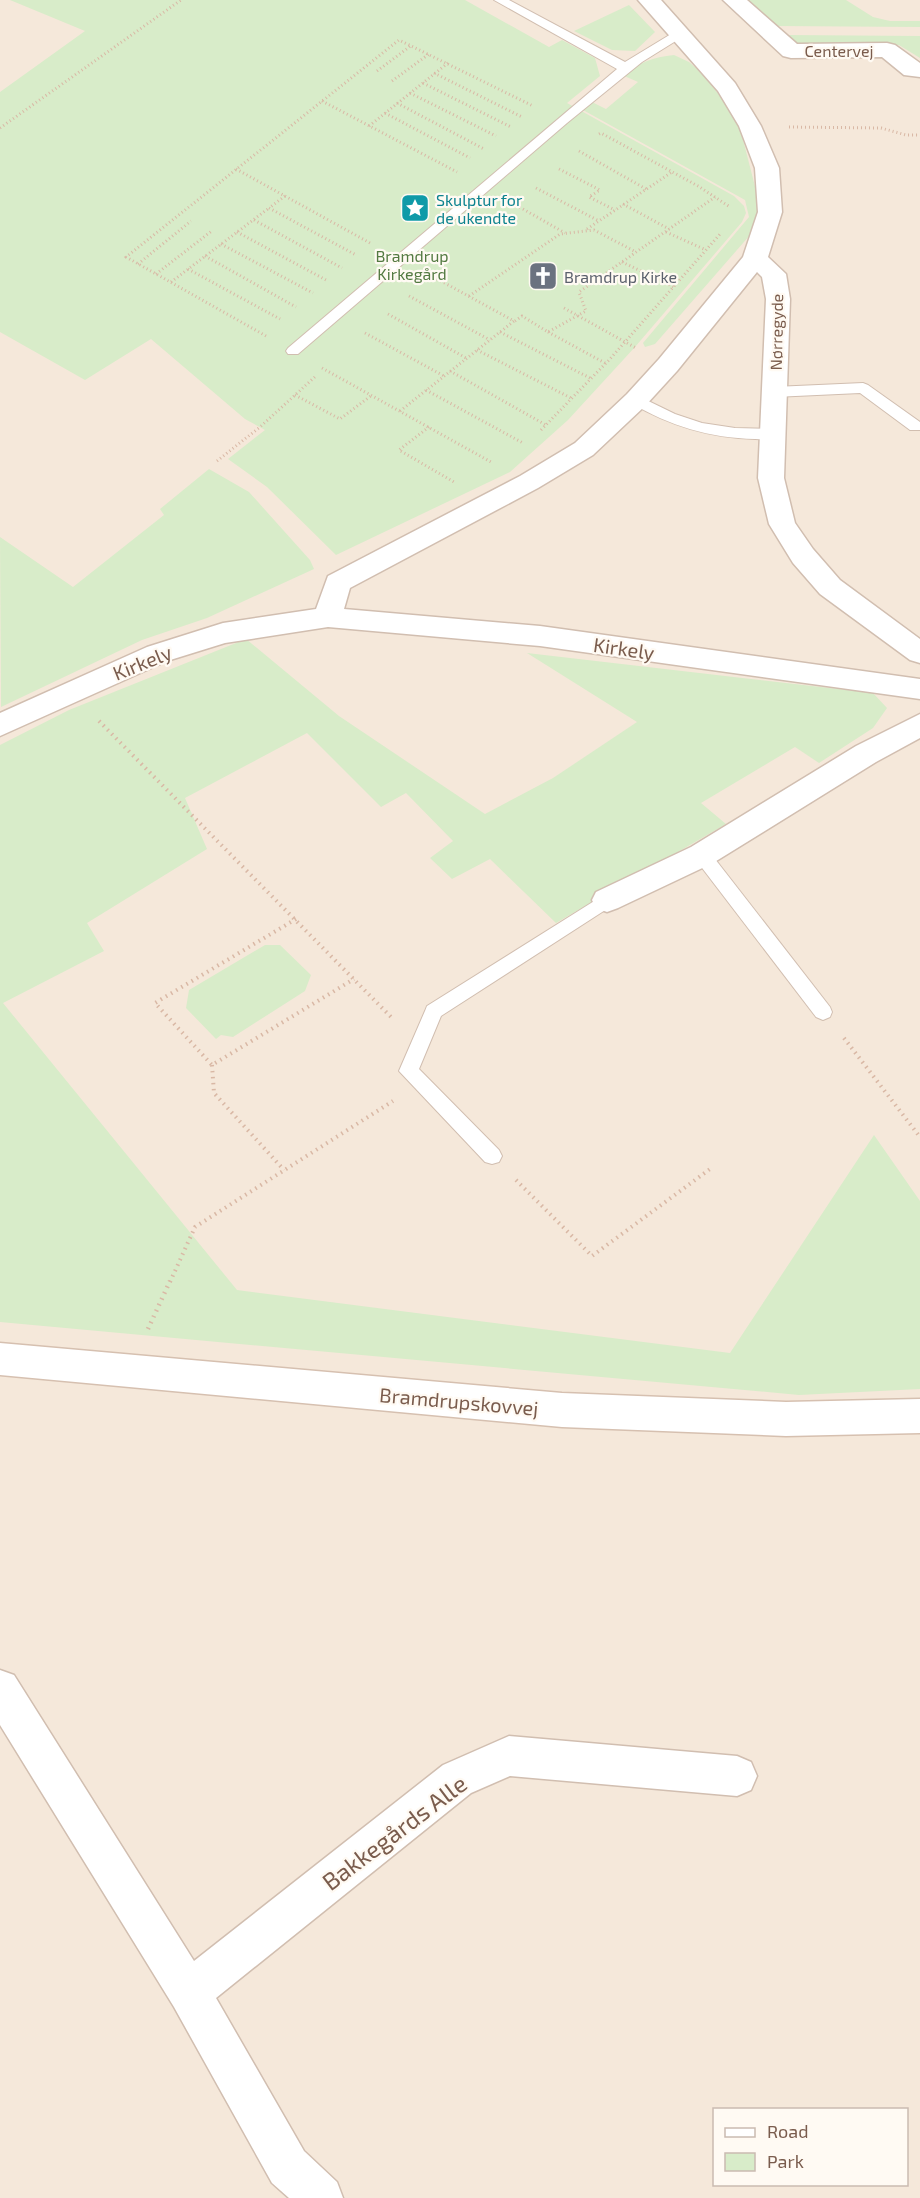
<svg xmlns="http://www.w3.org/2000/svg" width="920" height="2198" font-family="'Exo 2',sans-serif">
<rect width="100%" height="100%" fill="#fdf6ec"/>
<path fill="#f5e8da" fill-rule="evenodd" d="M0,0H920V2198H0ZM714,2110H906V2184H714Z"/>
<g fill="#d8ecc9">
<path d="M10,0H465L549,47L562,40L595,58L600,76L567,103L734,196L744,206L746,213L742,222L635,347L568,420L510,472L336,555L267,487L228,459L265,430L245,419L151,339L85,380L0,332V92L85,31Z"/>
<path d="M746,0H846L873,17L890,21H920V27L774,26Z"/>
<path d="M629,5L655,32L635,51L612,50L574,31Z"/>
<path d="M789,35L920,36V58L899,45L796,43Z"/>
<path d="M674,55L689,62L704,75L738,120L760,206L757,227L655,344L645,347L643,343L749,217L745,200L583,110L592,102L606,109L638,82L622,75C639,63 653,57 674,55Z"/>
<path d="M209,469L249,492L310,560L314,569L207,618L142,640L1,707L0,537L73,587L164,515L160,509Z"/>
<path d="M246,639L339,716L485,814L553,778L637,722L527,653L873,693L887,708L873,728L819,763L795,747L701,803L726,824L556,923L490,859L452,879L430,858L453,841L406,793L381,807L307,733L185,798L207,849L87,923L104,951L3,1003L237,1290L730,1353L874,1135L920,1201V1389L799,1395L0,1322V745L69,710Z"/>
<path d="M265,945H280L311,975L305,991L233,1037L221,1035L216,1039L186,1008L189,990Z"/>
</g>
<g fill="none" stroke-linecap="round" stroke-linejoin="round">
<g stroke="#d1beb0" stroke-width="2">
<g id="lane">
<path d="M494,0H509L625,62L676,31L681,30L687,34L642,62L567,123L298,354H288L286,351L288,348L617,69Z"/>
<path d="M863,383L868,385L920,422V430H910L860,393L774,397L766,392L774,387Z"/>
<path d="M636,395L675,414L702,423L735,428L773,429L781,434C775,442 764,439 755,439C709,438 670,426 631,403L628,400L631,397Z"/>
<path d="M702,848L708,850L830,1007L832,1012L830,1017L823,1020L816,1017L696,860L693,855L696,850Z"/>
<path d="M607,893L613,895L616,900L613,905L441,1016L419,1069L499,1150L502,1156L499,1162L492,1164L485,1162L399,1071L425,1011L427,1006Z"/>
</g>
</g>
<g stroke="#d1beb0" stroke-width="3">
<g id="street">
<path d="M638,0H661L735,83L761,126L779,168L782,212L768,257L786,274L790,299L784,478L795,523L813,549L840,580L920,639V663L910,660L820,594L793,563L769,524L758,478L766,299L762,277L757,272L677,371L645,406L593,455L538,488L350,588L344,609L540,626L920,679V699L540,646L328,627L225,643L167,661L0,736V713L147,647L223,623L316,609L328,576L520,476L575,443L627,394L659,359L743,257L758,212L755,168L739,126L718,91Z"/>
<path d="M723,0H747L797,44L887,43L895,45L920,63V77L904,75L882,57L791,58L783,56Z"/>
<path d="M920,714V738L876,762L713,863L618,908L607,912L596,908L592,900L596,892L691,847L856,746Z"/>
<path d="M0,1670L14,1675L194,1961L443,1765L509,1736L737,1756L751,1762L757,1776L751,1790L737,1796L510,1776L471,1793L216,1998L304,2151L337,2182L343,2198H289L272,2183L174,2007L0,1725Z"/>
</g>
</g>
<g stroke="#d6c0b0" stroke-width="3">
<path id="secondary" d="M0,1343L562,1393L786,1402L920,1399V1433L786,1436L562,1427L0,1375Z"/>
</g>
<g stroke="#d9b8a5" stroke-width="3" stroke-dasharray="1 3" stroke-linecap="butt">
<path d="M377,71L412,45"/>
<path d="M434,73L522,117"/>
<path d="M392,81L429,54"/>
<path d="M423,83L511,127"/>
<path d="M410,93L496,136"/>
<path d="M322,101L457,172"/>
<path d="M397,103L484,149"/>
<path d="M385,113L470,158"/>
<path d="M369,126L448,63"/>
<path d="M789,127L881,128L906,135H920"/>
<path d="M0,128L181,0"/>
<path d="M599,134L601,133L698,186L730,207"/>
<path d="M579,151L646,189"/>
<path d="M236,169L370,243"/>
<path d="M559,169L600,190L589,197L615,210"/>
<path d="M536,188L599,221"/>
<path d="M285,196L269,208L356,255"/>
<path d="M623,204L669,229"/>
<path d="M516,205L565,233"/>
<path d="M254,220L342,268"/>
<path d="M587,229L672,172"/>
<path d="M237,232L326,280"/>
<path d="M666,232L706,250"/>
<path d="M221,244L313,293"/>
<path d="M205,256L296,307"/>
<path d="M622,262L674,287"/>
<path d="M138,264L191,221"/>
<path d="M188,269L280,319"/>
<path d="M156,274L213,230"/>
<path d="M171,282L269,208"/>
<path d="M409,296L490,340"/>
<path d="M469,296L560,234L594,230L636,252"/>
<path d="M564,308L636,348"/>
<path d="M388,314L466,358"/>
<path d="M515,321L522,316L548,332L586,311L579,292L715,197"/>
<path d="M500,332L590,378"/>
<path d="M548,332L605,363"/>
<path d="M365,333L444,376"/>
<path d="M266,336L126,257L399,40L533,106"/>
<path d="M477,350L571,398"/>
<path d="M322,368L491,462"/>
<path d="M450,371L546,425"/>
<path d="M426,390L523,443"/>
<path d="M295,395L340,419L372,395"/>
<path d="M400,411L514,321L430,275"/>
<path d="M429,427L399,450L454,482"/>
<path d="M541,430L609,360L720,234"/>
<path d="M217,461L260,427L317,375"/>
</g>
<g stroke="#d9b8a5" stroke-width="4" stroke-dasharray="1.5 4.5" stroke-linecap="butt">
<path d="M99,721L393,1019"/>
<path d="M296,919L155,1003L212,1065L354,979"/>
<path d="M844,1038L920,1137"/>
<path d="M212,1065L214,1093L284,1170"/>
<path d="M516,1180L592,1256L710,1169"/>
<path d="M170,1282L195,1227L393,1101"/>
</g>
<path stroke="#d9b8a5" stroke-width="4.5" stroke-dasharray="1.5 5" stroke-linecap="butt" d="M148,1329L170,1281"/>
<use href="#lane" fill="#fff" fill-rule="evenodd"/>
<use href="#street" fill="#fff" fill-rule="evenodd"/>
<use href="#secondary" fill="#fff" fill-rule="evenodd"/>
</g>
<defs>
<g id="sight-square" transform="scale(1.5)"><rect x="-9" y="-9" width="18" height="18" rx="4" fill="#0f9aa8" stroke="#fffaf3"/><path d="M0-6L1.8-2.2L6-1.7L2.9 1.2L3.7 5.4L0 3.3L-3.7 5.4L-2.9 1.2L-6-1.7L-1.8-2.2Z" fill="#fff"/></g>
<g id="church-square" transform="scale(1.5)"><rect x="-9" y="-9" width="18" height="18" rx="4" fill="#6b7280" stroke="#fffaf3"/><path d="M-1.2-6h2.4v3.5h3.3v2.4h-3.3V6h-2.4V-.1h-3.3v-2.4h3.3Z" fill="#fff"/></g>
</defs>
<g fill-rule="evenodd">
<use href="#sight-square" x="415" y="208"/>
<use href="#church-square" x="543" y="276"/>
</g>
<g text-anchor="middle" dominant-baseline="central" stroke-width="4.5" stroke-linejoin="round" paint-order="stroke">
<g font-size="16" fill="#7a5c4d" stroke="#fffaf3">
<text x="839" y="50">Centervej</text>
<text transform="translate(776 332) rotate(-89)">Nørregyde</text>
</g>
<g font-size="16" fill="#0d838f" stroke="#fffaf3" text-anchor="start">
<text x="436" y="199">Skulptur for<tspan x="436" dy="18">de ukendte</tspan></text>
</g>
<g font-size="16" fill="#537a41" stroke="#fffaf3">
<text x="412" y="255">Bramdrup<tspan x="412" dy="18">Kirkegård</tspan></text>
</g>
<g font-size="16" fill="#5b616d" stroke="#fffaf3" text-anchor="start">
<text x="564" y="276">Bramdrup Kirke</text>
</g>
<g font-size="20" fill="#7a5c4d" stroke="#fffaf3">
<text transform="translate(624 648) rotate(8)">Kirkely</text>
<text transform="translate(142 662) rotate(-22)">Kirkely</text>
<text transform="translate(459 1401) rotate(5)">Bramdrupskovvej</text>
</g>
<g font-size="24" fill="#7a5c4d" stroke="#fffaf3">
<text transform="translate(394 1832) rotate(-37)">Bakkegårds Alle</text>
</g>
</g>
<rect x="713" y="2108" width="195" height="78" fill="#fffaf3" stroke="#cabbb1" stroke-width="1.5"/>
<rect x="725" y="2128" width="30" height="9" fill="#ffffff" stroke="#cabbb1" stroke-width="1.5"/>
<text x="767" y="2138" font-size="18" fill="#7a5c4d">Road</text>
<rect x="725" y="2153" width="30" height="18" fill="#d8ecc9" stroke="#cabbb1" stroke-width="1.5"/>
<text x="767" y="2168" font-size="18" fill="#7a5c4d">Park</text>
</svg>
